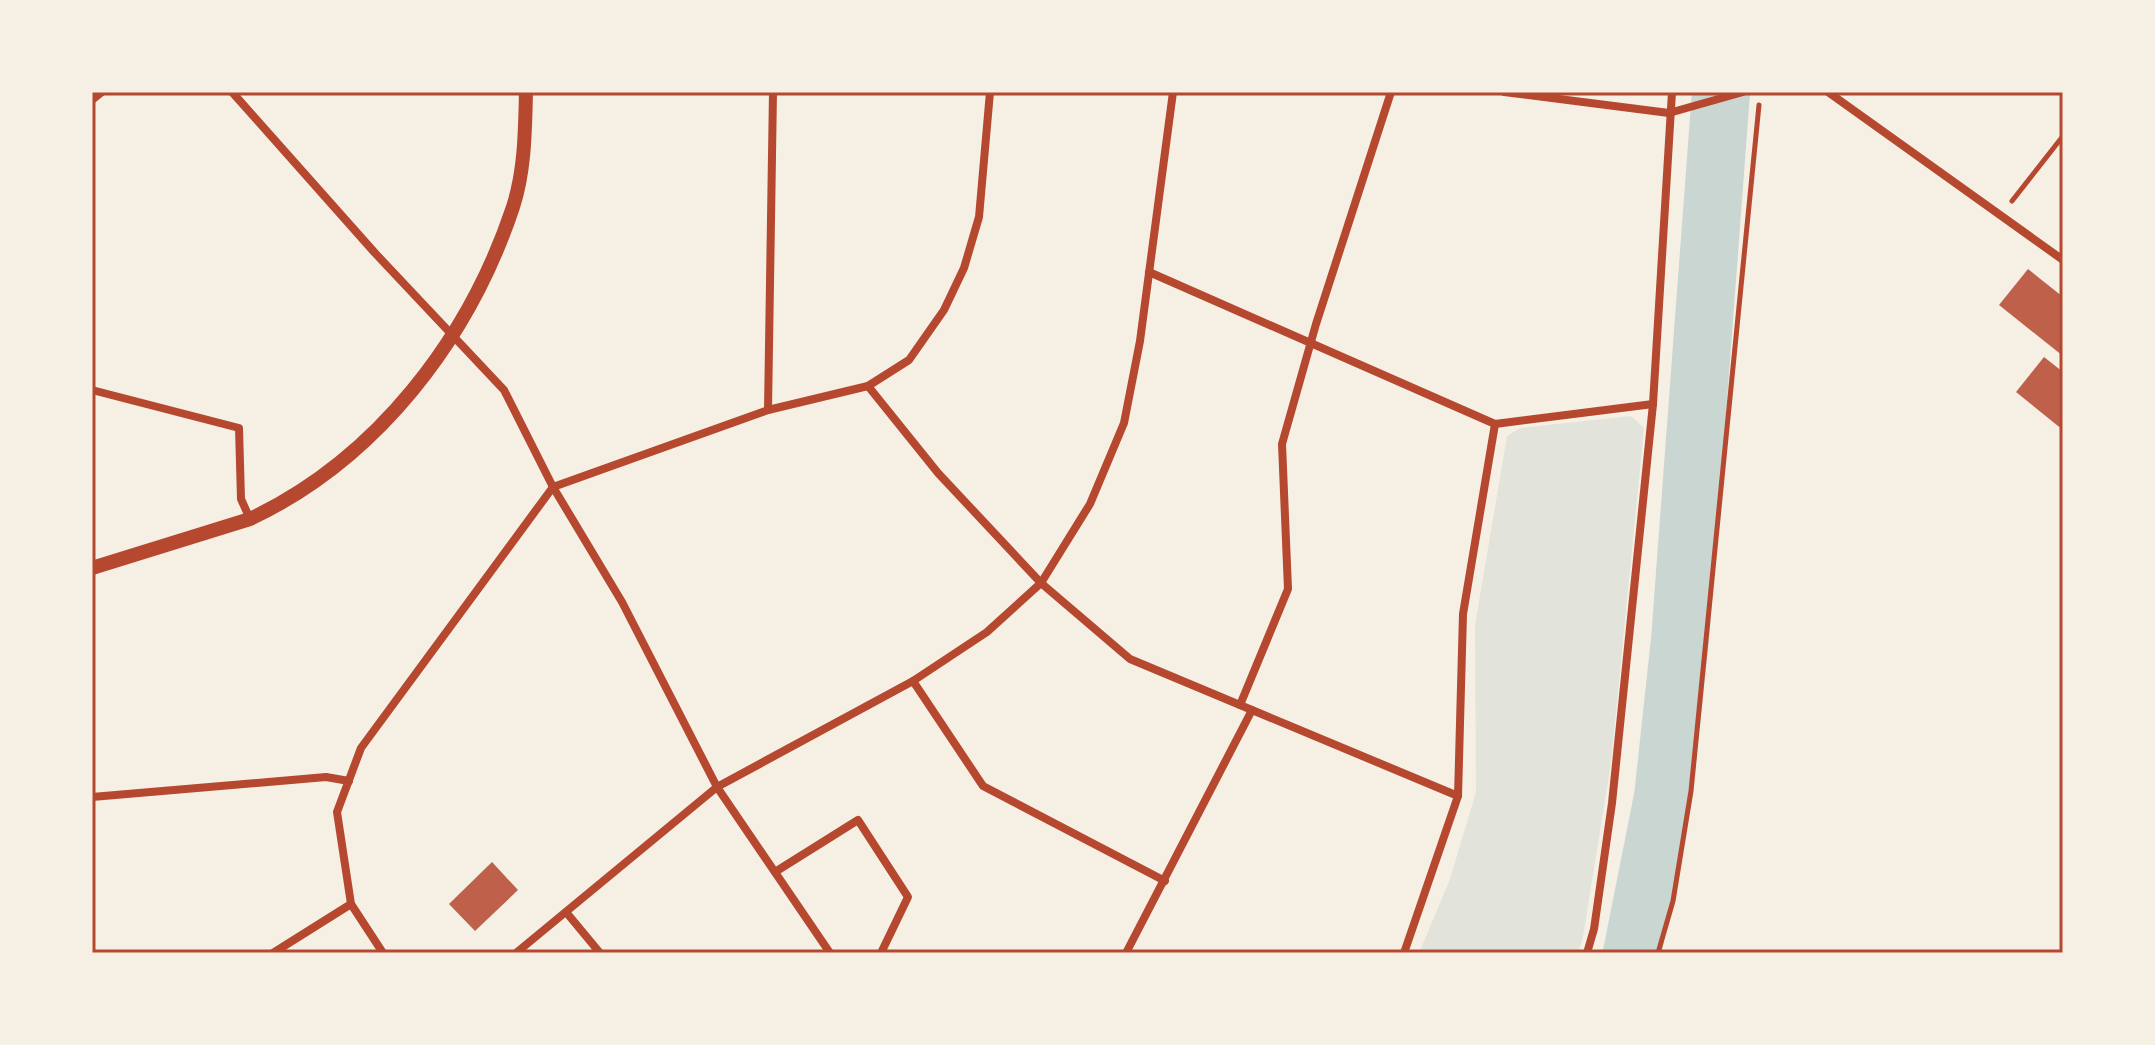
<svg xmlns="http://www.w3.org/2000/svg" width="2155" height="1045" font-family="'Roboto Condensed',sans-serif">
<rect width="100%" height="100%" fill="#f6efe4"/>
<path fill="#e2e4dc" d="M1631,416L1644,428L1611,763L1583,937L1578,953H1419L1450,879L1476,792L1475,625L1507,436L1520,428Z"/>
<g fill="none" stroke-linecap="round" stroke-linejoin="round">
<path stroke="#c9d6d2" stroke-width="58" d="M1632,953L1663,797L1680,640L1721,92"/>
</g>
<g fill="#bf614a">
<path d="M2028,269L2063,297V356L1999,305Z"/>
<path d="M2044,357L2063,372V430L2016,392Z"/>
<path d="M492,862L518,890L475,931L449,904Z"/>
</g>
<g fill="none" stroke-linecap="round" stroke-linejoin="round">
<g stroke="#b5482f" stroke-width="5">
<path d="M2012,201L2063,136"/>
<path d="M1658,953L1673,901L1691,791L1759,105"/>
</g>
<g stroke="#b5482f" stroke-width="8">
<path d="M232,92L375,253L504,390L553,487L622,602L717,787L830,953"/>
<path d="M1504,92L1669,113L1743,92"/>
<path d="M1828,92L2063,260"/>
<path d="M92,100L102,92"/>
<path d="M1149,272L1495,424L1463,614L1458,796L1404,953"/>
<path d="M868,386L938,473L1041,583L1130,659L1458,796"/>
<path d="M92,390L239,428L241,499L250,519"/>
<path d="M768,410L773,92"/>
<path d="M1495,424L1653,404"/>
<path d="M913,681L983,786L1165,881"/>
<path d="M1240,705L1288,589L1282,444L1316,324L1391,92"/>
<path d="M92,797L326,777L349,781"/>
<path d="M775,872L858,820L908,897L881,953"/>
<path d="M566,912L600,953"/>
<path d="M273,953L351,904"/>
<path d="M383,953L351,904L337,812L361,748L553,487L768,410L868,386L909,360L944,310L964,268L979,217L990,92"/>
<path d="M516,953L717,787L913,681L987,632L1041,583L1090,504L1124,423L1140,341L1173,92"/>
<path d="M1126,953L1252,710"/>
<path d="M1587,953L1594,929L1612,803L1653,404L1672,92"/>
</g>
<path stroke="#b5482f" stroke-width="14" d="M92,568L250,519C377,459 469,339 513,207C525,170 525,130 526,92"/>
</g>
<rect width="2155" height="1045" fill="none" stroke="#f6efe4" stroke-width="188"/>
<rect x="94" y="94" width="1967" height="857" fill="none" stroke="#b5482f" stroke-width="3"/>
</svg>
